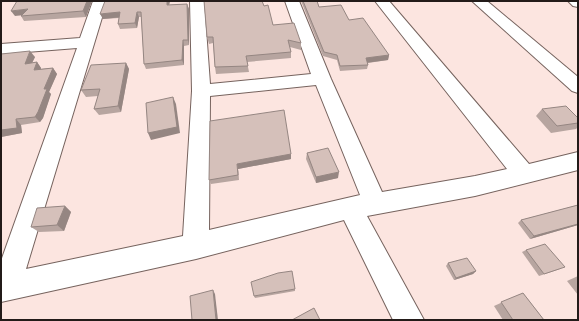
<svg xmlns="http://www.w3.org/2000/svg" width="579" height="321" font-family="'PT Sans Narrow',sans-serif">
<rect width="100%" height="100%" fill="#fce5e0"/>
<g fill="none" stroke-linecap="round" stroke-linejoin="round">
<g stroke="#76635e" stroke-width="2">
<g id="minor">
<path d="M93,1H107L26,269L183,236L192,91L190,1H204L210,84L311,74L285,1H299L331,79L382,192L475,176L507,169L375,1H389L529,164L578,152V170L475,196L367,216L424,320H393L344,220L196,259L1,302V261L77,48L1,54V44L80,38ZM316,85L360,195L209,230L210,96Z"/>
<path d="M472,1H487L578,77V93L572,91Z"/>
<path d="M568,1H578V7L573,6Z"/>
</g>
</g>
<use href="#minor" fill="#fff" fill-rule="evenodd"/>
</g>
<g fill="#b7a5a0">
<path d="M92,1L86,17L24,21L21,16L22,15L15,16Z"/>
<path d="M105,1H170L169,5L187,4L189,9V45L184,46V65L146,69L144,64L141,17H139L137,28L120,29L118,24L119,18L103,19Z"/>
<path d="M301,1H317L319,7L349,20L389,55L388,60L368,63V65L367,69L340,71L337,60L323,56Z"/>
<path d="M264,6L273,25L301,43V50L290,47L291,52V58L247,62L249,72L216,74L215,67L213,43L209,44L207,37Z"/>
<path d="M1,54L35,57L32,63L37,62L41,68V69L53,68L57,74L49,92L51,94L43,118L40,122L21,125L22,133L1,137Z"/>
<path d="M126,63L129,69L121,112L99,115L94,109L98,96L86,97L81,90Z"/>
<path d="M542,109L578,118V127L576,129L551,133L536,116Z"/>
<path d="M210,121L291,154V159L238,169L239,180L211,184L209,180Z"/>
<path d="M307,153L338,178L316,183L306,159Z"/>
<path d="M578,205V225L530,239L518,223L521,220Z"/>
<path d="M65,206L71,212L64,231L39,232L31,227Z"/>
<path d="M526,250L560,269L539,276L522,252Z"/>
<path d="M448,263L476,271L473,274L454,280L446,266Z"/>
<path d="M578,276V295L567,281Z"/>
<path d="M295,289V291L255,298L254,296Z"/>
<path d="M523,293L544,320H503L494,306Z"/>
</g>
<g fill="#958682">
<path d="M87,1H92L86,17L83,11Z"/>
<path d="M167,1H170L168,10L167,5Z"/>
<path d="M187,4L189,9V45L188,40Z"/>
<path d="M28,9L31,14L15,16L11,11Z"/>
<path d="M120,12L123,17L103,19L100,14Z"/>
<path d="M137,12L139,17L137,28L135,23Z"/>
<path d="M183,40L184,46V65L182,60Z"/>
<path d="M30,51L35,57L29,69L25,64Z"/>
<path d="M389,55L388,60L365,63L366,58Z"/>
<path d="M37,62L41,68L38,76L34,70Z"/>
<path d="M126,63L129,69L121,112L118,106Z"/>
<path d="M53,68L57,74L49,92L51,94L43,118L40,122L35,117L44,89Z"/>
<path d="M173,97L176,104L180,133L151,140L148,133Z"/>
<path d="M16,119L21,125L22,133L1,137V130Z"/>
<path d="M291,154V159L238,169L239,180L237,164Z"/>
<path d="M339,172L338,178L316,183V177Z"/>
<path d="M65,206L71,212L64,231L57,225Z"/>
<path d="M578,224V225L530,239L534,236Z"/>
<path d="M476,271L473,274L454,280L456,278Z"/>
<path d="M213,290L215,294L218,320H216Z"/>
</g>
<g fill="#d5c0ba" stroke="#958682">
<path d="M17,1H87L83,11L21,16L28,9L11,11Z"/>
<path d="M105,1H167V5L187,4L188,40H183L182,60L144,64L141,12H137L135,23L118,24L120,12L100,14Z"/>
<path d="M204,1H262L264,6L268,5L273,25L294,23L301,43L288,40L291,52L246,56L248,66L215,67L213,37H207Z"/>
<path d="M303,1H317L319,7L341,5L349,20L363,18L389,55L366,58L368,65L340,66L337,55L324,52Z"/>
<path d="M30,51L25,64L37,62L34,70L53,68L44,89H47L38,112L35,117L16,119L17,128L1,130V54Z"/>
<path d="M126,63L118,106L94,109L100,89L81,90L91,65Z"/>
<path d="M173,97L177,127L148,133L146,103Z"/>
<path d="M566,106L578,118V123L557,126L542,109Z"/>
<path d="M284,110L291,154L237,164L238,175L209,180L210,121Z"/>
<path d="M328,148L339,172L316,177L307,153Z"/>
<path d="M578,205V224L534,236L521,220Z"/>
<path d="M65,206L57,225L31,227L37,208Z"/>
<path d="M545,244L565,267L544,274L526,250Z"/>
<path d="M467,258L476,271L456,278L448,263Z"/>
<path d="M292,271L295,289L254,296L251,282L278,273Z"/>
<path d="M213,290L216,320H192L190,296Z"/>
<path d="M523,293L544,320H513L501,302Z"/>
<path d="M314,308L320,320H292Z"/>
</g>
<rect width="579" height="321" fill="none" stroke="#231b19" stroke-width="4"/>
</svg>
